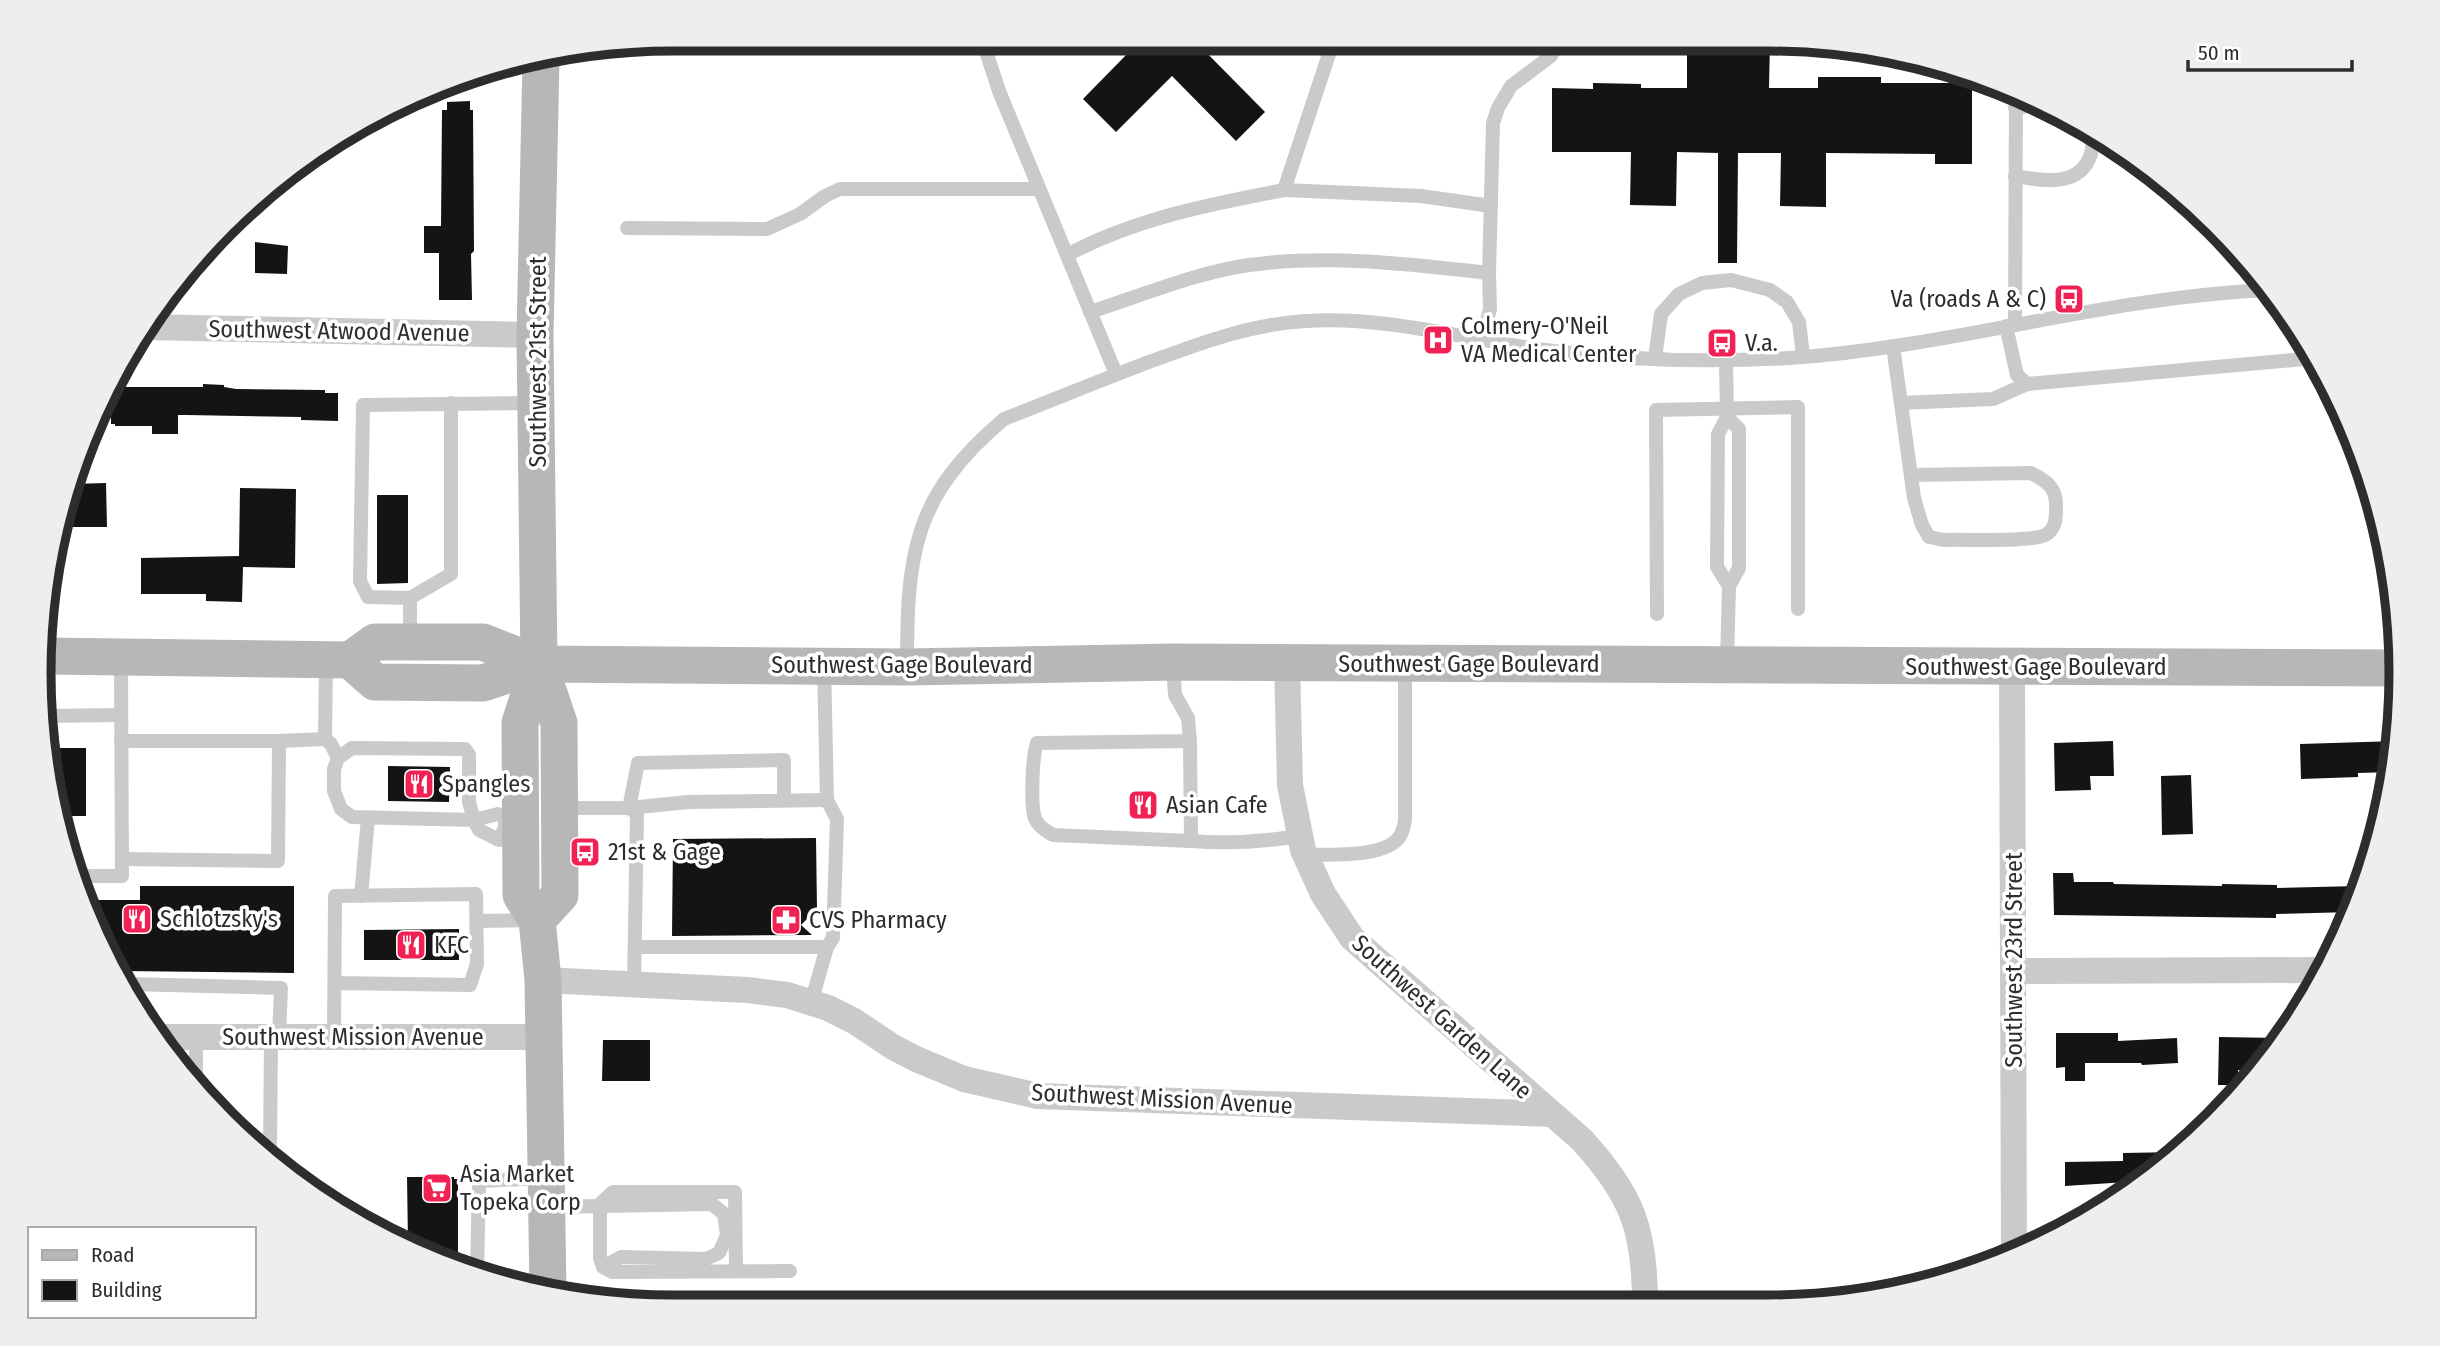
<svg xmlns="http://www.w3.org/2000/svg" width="2440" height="1346" font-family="'Fira Sans Condensed',sans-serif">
<rect width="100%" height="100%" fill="#fff"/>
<g fill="#141414">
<path d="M1113,39H1193L1265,112L1236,141L1172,76L1116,132L1083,99L1128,53Z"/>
<path d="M1687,40H1770L1769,88H1818V77H1881V83H1972V164H1935V154L1826,153V207L1780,206L1781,153H1738L1737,263H1718V153L1677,152L1676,206L1630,205L1631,152H1552V88L1593,89V83L1641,84V88H1687Z"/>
<path d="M470,101V110H473L474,251L471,254L472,300H439V253H424V226H441L442,110H447V102Z"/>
<path d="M255,242L288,246L287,274L255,273Z"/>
<path d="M203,384L224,385V387L236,389L325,390V393H338V421L301,420V417L186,415H178V434H152V426H115V424H111V418H101L115,387H203Z"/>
<path d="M106,483L107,527H58L60,508L71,484Z"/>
<path d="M240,488L296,489L295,568L243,567L242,602L206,601V594H141V558L239,556Z"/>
<path d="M377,495H408V583L377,584Z"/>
<path d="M2113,741L2114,776H2090L2091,790L2055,791L2054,743Z"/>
<path d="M2397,741L2392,772L2358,773V777L2301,779L2300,744Z"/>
<path d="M48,748H86V816H64Z"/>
<path d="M388,766L450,767L449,802L388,801Z"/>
<path d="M2191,775L2193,834L2162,835L2161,776Z"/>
<path d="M816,838L817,909L801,925L812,935L672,936L673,839Z"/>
<path d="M2053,873H2073L2074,882H2113L2114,884L2222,886V884L2277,885V888L2358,886V899L2352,912L2276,914V918L2054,915Z"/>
<path d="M140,886H294V973L121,971L87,915L83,900H140Z"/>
<path d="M459,929V960H364V930Z"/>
<path d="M2056,1033H2118V1041L2177,1038L2178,1063L2142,1065L2141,1063H2085V1081H2065V1067L2056,1068Z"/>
<path d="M2219,1037L2280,1038L2255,1070H2238V1085H2218Z"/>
<path d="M603,1040H650V1081H602Z"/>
<path d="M2179,1152L2143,1181L2065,1186V1162L2123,1161V1153Z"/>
<path d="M407,1177H454V1179H458V1265L408,1244Z"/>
</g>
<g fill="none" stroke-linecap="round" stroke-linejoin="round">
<g stroke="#cacaca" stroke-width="14">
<path d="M888,39L897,48L929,39"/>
<path d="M982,39L999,91L1116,374"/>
<path d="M2015,108L2041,104"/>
<path d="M2015,176C2043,181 2080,188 2091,154C2093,145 2093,135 2089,127"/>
<path d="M1284,190L1421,196L1491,206"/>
<path d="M627,228L767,229L800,214L825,196L840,189H1039"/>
<path d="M1067,255C1134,219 1210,204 1284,190L1334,39"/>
<path d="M1090,312C1140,296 1198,272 1249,265C1329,254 1409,264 1489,273"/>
<path d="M2015,324L2016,92"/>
<path d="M2006,326L2017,375L2027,384L2315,358"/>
<path d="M1482,340L1490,309L1489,273L1493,123L1498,108L1511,86L1551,56L1558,40"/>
<path d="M1893,346L1914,498L1922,525L1929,537L1944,540C1963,539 2034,543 2047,534C2057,527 2056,515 2056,504C2056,487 2045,480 2031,473L1911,475"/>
<path d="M1655,359L1661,314L1679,294L1702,283L1731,280L1770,290L1787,302L1799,322L1803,356"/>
<path d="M1726,360L1727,415"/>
<path d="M451,403V574L410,598L368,597L360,581L363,405L535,403"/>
<path d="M1901,403L1993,399L2027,384"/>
<path d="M410,598V641"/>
<path d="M1657,614L1656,410L1798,407V609"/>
<path d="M326,660L325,739L331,744L338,758"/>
<path d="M1173,664L1175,695L1188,718L1190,741L1037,743C1032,757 1031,801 1034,815C1036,825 1045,830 1053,835L1191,841"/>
<path d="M1727,664L1729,586L1739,568V429L1727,417L1718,434L1717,567L1729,586"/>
<path d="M907,667C907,553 913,496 1004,419C1053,400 1101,380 1149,362C1201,343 1251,324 1306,321C1383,316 1461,338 1537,349C1621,360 1706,363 1790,358C1952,347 2109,296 2272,290"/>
<path d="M40,716L121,715"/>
<path d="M121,741H279L325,739"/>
<path d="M1190,741L1191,841C1228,844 1262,842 1299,836"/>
<path d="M784,801V760L638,763L629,808L688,802L827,800"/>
<path d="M561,808H629L637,814L634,986"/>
<path d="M505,828V817L498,814L474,820L469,802V755L465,749L352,748L338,758L334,769V791L341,809L352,817L474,820L479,830L499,840L505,828"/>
<path d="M1305,855C1330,854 1378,858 1397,840C1402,835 1404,827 1405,820V665"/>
<path d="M122,859L278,861L279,741"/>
<path d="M77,876H122L121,659"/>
<path d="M361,896L368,818"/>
<path d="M477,921L535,920"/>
<path d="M635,947H827L833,938L837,819L827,800L824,666"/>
<path d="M129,984L281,988L279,1037"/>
<path d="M811,1003L827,947"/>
<path d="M196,1037V1091"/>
<path d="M334,1037L335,896L476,894L477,964L470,985L335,983"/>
<path d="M270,1152L271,1037"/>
<path d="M548,1207L712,1204L724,1214L727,1235L719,1253L706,1259L621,1257L603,1267"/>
<path d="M736,1270L735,1192H613L600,1204V1258L603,1267L612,1272L790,1271"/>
<path d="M477,1273L479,1181L544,1178"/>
</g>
<g stroke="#cacaca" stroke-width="26">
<path d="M142,327L535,335"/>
<path d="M1287,664L1290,785L1303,850L1323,894L1352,938L1582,1140C1632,1195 1645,1229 1645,1303"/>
<path d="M2012,667L2014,1253"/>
<path d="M2014,971L2326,970"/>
<path d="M543,980L748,990L787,995L828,1008L854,1021L893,1047L916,1059L964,1079L1038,1096L1552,1114"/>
<path d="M162,1037H544"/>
</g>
<g stroke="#b7b7b7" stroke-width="37">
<path d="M46,656L350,660L375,642H483L539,664"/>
<path d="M350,660L375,682L483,683L539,664L907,667L1173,662L2399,668"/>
<path d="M539,664L520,723L521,895L537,920L543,980L548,1292"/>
<path d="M537,920L560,895L559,723L539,664L535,335L541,60"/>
</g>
</g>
<defs>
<g id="bus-square" transform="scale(1.575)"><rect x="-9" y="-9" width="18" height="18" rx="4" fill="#f22153" stroke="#fff"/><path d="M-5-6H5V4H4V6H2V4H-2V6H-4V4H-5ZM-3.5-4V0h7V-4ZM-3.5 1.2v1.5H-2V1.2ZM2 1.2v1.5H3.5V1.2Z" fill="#fff"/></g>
<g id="hospital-square" transform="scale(1.575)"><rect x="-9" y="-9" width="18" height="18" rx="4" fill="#f22153" stroke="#fff"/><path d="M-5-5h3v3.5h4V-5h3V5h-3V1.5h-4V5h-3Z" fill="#fff"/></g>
<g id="restaurant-square" transform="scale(1.575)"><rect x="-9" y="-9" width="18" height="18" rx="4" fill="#f22153" stroke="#fff"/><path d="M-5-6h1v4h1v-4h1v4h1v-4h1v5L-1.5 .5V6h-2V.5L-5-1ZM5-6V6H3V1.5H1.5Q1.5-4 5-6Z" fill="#fff"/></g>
<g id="pharmacy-square" transform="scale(1.575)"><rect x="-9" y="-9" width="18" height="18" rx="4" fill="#f22153" stroke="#fff"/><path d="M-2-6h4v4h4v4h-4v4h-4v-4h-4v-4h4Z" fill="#fff"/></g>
<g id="supermarket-square" transform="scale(1.575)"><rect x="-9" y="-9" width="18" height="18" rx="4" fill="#f22153" stroke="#fff"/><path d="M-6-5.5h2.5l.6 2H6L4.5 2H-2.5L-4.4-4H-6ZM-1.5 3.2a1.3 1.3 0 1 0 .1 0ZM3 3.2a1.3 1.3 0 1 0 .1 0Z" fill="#fff"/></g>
</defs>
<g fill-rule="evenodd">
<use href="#bus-square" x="2069" y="299"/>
<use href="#hospital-square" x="1438" y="340"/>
<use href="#bus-square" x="1722" y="343"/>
<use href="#restaurant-square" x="419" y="784"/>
<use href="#restaurant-square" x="1143" y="805"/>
<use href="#bus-square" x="585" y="852"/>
<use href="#restaurant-square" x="137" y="919"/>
<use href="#pharmacy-square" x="786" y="920"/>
<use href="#restaurant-square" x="411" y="945"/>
<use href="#supermarket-square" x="437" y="1188"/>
</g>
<g text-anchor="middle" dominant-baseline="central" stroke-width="7" stroke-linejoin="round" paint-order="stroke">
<g font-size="24" fill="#2d2d2d" stroke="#fff" text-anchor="start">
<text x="2046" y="299" text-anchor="end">Va (roads A &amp; C)</text>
<text x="1461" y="326">Colmery-O'Neil<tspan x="1461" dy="28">VA Medical Center</tspan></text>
<text x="1745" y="343">V.a.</text>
<text x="442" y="784">Spangles</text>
<text x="1166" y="805">Asian Cafe</text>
<text x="608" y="852">21st &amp; Gage</text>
<text x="160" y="919">Schlotzsky's</text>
<text x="809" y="920">CVS Pharmacy</text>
<text x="434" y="945">KFC</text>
<text x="460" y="1174">Asia Market<tspan x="460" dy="28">Topeka Corp</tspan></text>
</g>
<g font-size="24" fill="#2d2d2d" stroke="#fff">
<text transform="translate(339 331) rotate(1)">Southwest Atwood Avenue</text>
<text transform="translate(538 362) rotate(-90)">Southwest 21st Street</text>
<text x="1469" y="664">Southwest Gage Boulevard</text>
<text x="902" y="665">Southwest Gage Boulevard</text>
<text x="2036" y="667">Southwest Gage Boulevard</text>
<text transform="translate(2014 960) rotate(-90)">Southwest 23rd Street</text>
<text transform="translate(1442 1017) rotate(42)">Southwest Garden Lane</text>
<text x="353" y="1037">Southwest Mission Avenue</text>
<text transform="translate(1162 1099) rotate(3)">Southwest Mission Avenue</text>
</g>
</g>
<path d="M0 0H2440V1346H0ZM673 51H1767A622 622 0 0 1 2389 673V673A622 622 0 0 1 1767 1295H673A622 622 0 0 1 51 673V673A622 622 0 0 1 673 51Z" fill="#eee" fill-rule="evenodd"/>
<path fill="none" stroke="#2d2d2d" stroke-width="9" d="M673 51H1767A622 622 0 0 1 2389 673V673A622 622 0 0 1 1767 1295H673A622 622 0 0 1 51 673V673A622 622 0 0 1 673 51Z"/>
<rect x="28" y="1227" width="228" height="91" fill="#ffffff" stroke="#ababab" stroke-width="2"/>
<rect x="42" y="1250" width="35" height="10" fill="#b7b7b7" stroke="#ababab" stroke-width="2"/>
<text x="91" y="1262" font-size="21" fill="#2d2d2d">Road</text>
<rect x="42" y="1280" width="35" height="21" fill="#141414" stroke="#ababab" stroke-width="2"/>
<text x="91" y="1297" font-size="21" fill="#2d2d2d">Building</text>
<path d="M2188 60v10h164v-10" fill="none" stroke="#2d2d2d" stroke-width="3.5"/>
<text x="2198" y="60" font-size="21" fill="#2d2d2d" stroke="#ffffff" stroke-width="5" paint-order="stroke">50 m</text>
</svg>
